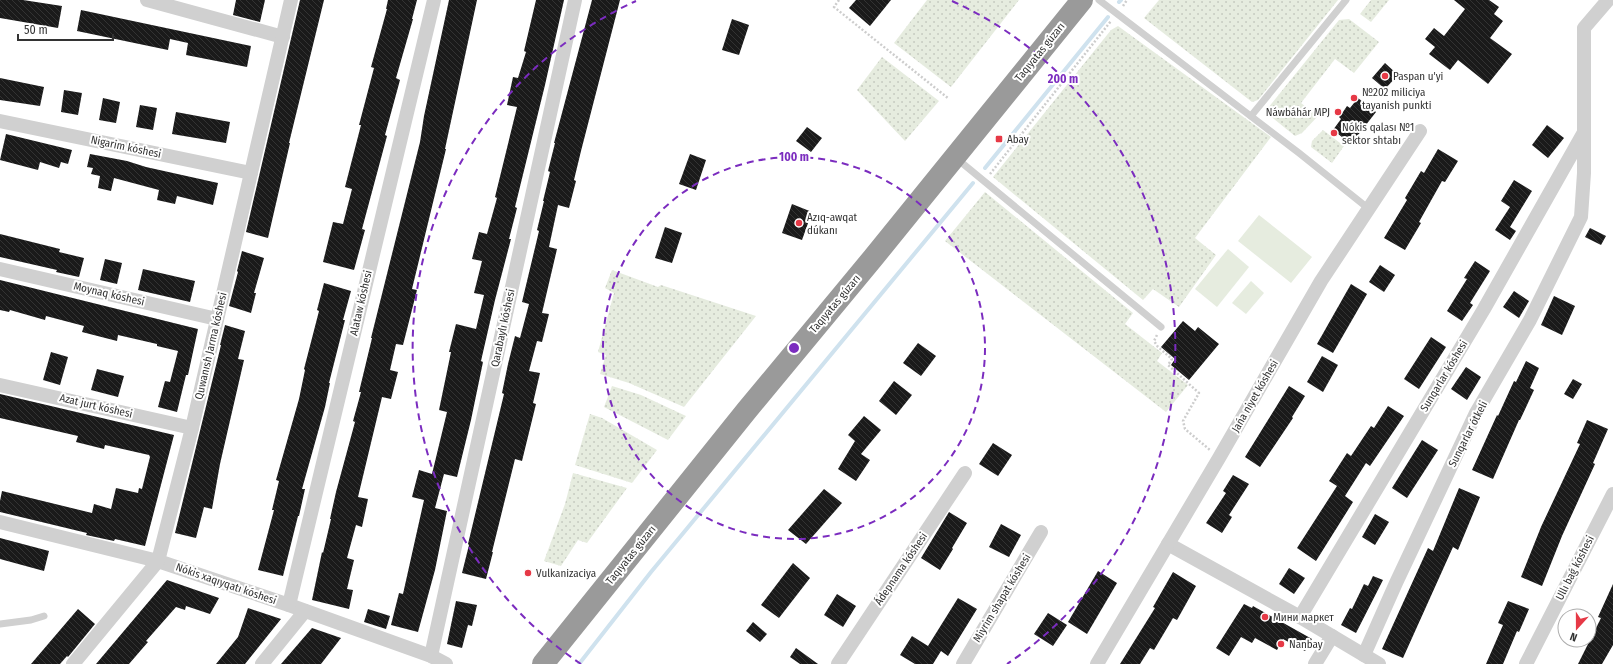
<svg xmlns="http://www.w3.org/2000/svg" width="1613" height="664" font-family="'Fira Sans Condensed',sans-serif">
<defs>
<pattern id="grass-dots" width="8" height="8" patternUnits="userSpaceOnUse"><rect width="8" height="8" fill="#e6ecdf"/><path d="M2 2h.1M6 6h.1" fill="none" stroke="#c6cbc0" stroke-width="1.8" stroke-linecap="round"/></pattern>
<pattern id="building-back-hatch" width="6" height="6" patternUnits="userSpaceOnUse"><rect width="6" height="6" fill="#1a1a1a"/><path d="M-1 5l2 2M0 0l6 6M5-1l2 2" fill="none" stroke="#333"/></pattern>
</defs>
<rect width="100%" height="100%" fill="#fff"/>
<g fill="url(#grass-dots)">
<path d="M927,0H1019L951,87L894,43Z"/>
<path d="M1159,0H1338L1258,100L1252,102L1144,18Z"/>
<path d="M1371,0H1389L1371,22L1360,14Z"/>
<path d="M1349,19L1379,42L1354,73L1335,59L1301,103L1318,116L1302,133L1295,136L1268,114V108L1339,20Z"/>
<path d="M1118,26L1271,137L1195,238L1216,255L1179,307L1153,289L1143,300L993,177L1111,30Z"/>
<path d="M882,57L939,101L905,141L857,90Z"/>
<path d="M1323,130L1344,146L1332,163L1311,147L1312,141Z"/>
<path d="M985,192L1133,313L1125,324L1162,353L1157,361L1188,385L1166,412L945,241Z"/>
<path d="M612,270L658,287L661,285L756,316L684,407L629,383L600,374L606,355L598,352L614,293L605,288Z"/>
<path d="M612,386L641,395L686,416L668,440L604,407Z"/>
<path d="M590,414L602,418L657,450L632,483L575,465Z"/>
<path d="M573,473L627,488L587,543L578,540L561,566L544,561L565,504Z"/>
</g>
<g fill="#e6ecdf">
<path d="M1259,215L1312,257L1291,283L1238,241Z"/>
<path d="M1228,249L1249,267L1217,307L1195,289Z"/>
<path d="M1251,281L1264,293L1246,314L1232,303Z"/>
</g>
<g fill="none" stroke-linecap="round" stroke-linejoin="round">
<g stroke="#cfe2ee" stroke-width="4">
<path d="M1119,2L1121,0"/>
<path d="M985,168L1108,17"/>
<path d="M579,664L651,572L973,183"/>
</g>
</g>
<g fill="url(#building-back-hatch)">
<path d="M0,0H23L62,6L58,28L0,18Z"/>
<path d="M236,0H265L260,22L233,15Z"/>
<path d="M300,0H324L289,143H290L268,238L246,232Z"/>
<path d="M388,0H417L412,19H413L396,78L400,80L385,135L387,136L362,229L365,230L354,270L323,262L333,222L343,224L352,189L345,187L361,125H359L374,68L371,67L387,9H386Z"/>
<path d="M449,0H477L445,149H446L412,289L417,290L403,345L396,344L390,370L398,372L391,399L382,397L358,497L368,499L362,527L356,525L347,558L354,560L347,589L353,590L349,609L312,600L322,552L323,553L331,519H330L336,492L355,422L353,421L361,392H359L372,338H371L420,142L424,116Z"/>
<path d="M536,0H564L545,85L515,207L517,208L509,239H511L495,300L481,361L483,362L471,420L457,477L444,474L435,508L447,511L435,570L418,632L391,625L399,593L403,594L424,500L412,497L419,470L432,474L447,412L439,410L451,352H449L456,324L476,329L484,295L474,293L482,261L472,259L479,232L487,234L497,198L495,197L517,107L507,105L513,77L518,78L526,52L524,51Z"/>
<path d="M592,0H620L581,151L574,180L576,181L569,208L558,205L549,247L557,249L542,313L549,314L542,342L537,341L529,371L540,373L533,403L536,404L522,461L515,459L492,552H493L486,579L462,573L469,545L468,544L504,394L502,393L508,364L515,336L520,338L529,304L522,302L539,231L537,230L544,201H543L550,172L548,171L555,143H554Z"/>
<path d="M856,0H891L870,26L849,8Z"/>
<path d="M1454,0H1489L1499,7L1494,14L1503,21L1490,38L1512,54L1488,84L1458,60L1450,70L1429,54L1435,47L1425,39L1434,28L1444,36L1465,9Z"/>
<path d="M81,10L251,46L247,67L186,55L188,43L170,39L168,50L77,31Z"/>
<path d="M732,19L749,25L739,55L722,50Z"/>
<path d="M1385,63L1398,75L1385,89L1372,78Z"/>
<path d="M0,78L44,87L40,106L0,100Z"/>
<path d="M64,90L82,93L78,115L61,112Z"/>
<path d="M103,98L120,102L116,123L99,120Z"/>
<path d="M1358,98L1376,112L1351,144L1333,130L1341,119L1339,117L1343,112L1347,106L1350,108Z"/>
<path d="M140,105L157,108L153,130L136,127Z"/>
<path d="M176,112L230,122L226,143L172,134Z"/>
<path d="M1547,125L1564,138L1548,158L1532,145Z"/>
<path d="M807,127L822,138L811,152L796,141Z"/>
<path d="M6,134L72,150L68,164L61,162L59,168L40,162L38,170L0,160Z"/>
<path d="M1438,149L1458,161L1445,182L1442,181L1419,222L1421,223L1405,250L1384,238L1407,200L1405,198L1421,171L1424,173Z"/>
<path d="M90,154L127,161L146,167L218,183L213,205L177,196L175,204L157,200L159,190L114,178L111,191L98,188L100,176L91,174L93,168L87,167Z"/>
<path d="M690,154L706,160L696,190L679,184Z"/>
<path d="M1514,180L1532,191L1510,227L1516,231L1510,240L1495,230L1510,207L1501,201Z"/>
<path d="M792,204L812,212L802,240L782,233Z"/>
<path d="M665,227L682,233L672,263L655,258Z"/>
<path d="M1590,228L1606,236L1601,245L1585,237Z"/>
<path d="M0,234L60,249L59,252L84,258L79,277L56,272L57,270L0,257Z"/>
<path d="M242,251L264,258L254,293H256L251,313L229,306L238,272L237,271Z"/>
<path d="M105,259L122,263L117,284L100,280Z"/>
<path d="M1475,261L1490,271L1470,303L1473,305L1462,321L1447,311L1467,279L1464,278Z"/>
<path d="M1380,265L1395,275L1384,292L1369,282Z"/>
<path d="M143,269L195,281L190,302L138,290Z"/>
<path d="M0,280L198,329L188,375H186L177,412L158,407L165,381L170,382L178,351L157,346V344L118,335L117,341L82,332L84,326L46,316L45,320L10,310L9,312L0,310Z"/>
<path d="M324,283L351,291L343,320H345L329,383H330L325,407L302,489H305L299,516H298L283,576L258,570L274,510H272L279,481L276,480L299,399L305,370L304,369L319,311L317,310Z"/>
<path d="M1351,284L1367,294L1333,353L1317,344Z"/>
<path d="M1514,291L1529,301L1519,318L1503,307Z"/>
<path d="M1554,296L1575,306L1562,335L1541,325Z"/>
<path d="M1183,321L1195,331L1198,327L1219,344L1189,380L1171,365L1175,359L1161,347Z"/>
<path d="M225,325L245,331L238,359L244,360L220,464L212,509L204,507L196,538L175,533L221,345H220Z"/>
<path d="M1431,337L1446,347L1419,389L1404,379Z"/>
<path d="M918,343L936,356L921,376L903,363Z"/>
<path d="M51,352L68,357L60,385L43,380Z"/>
<path d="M1322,356L1338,365L1323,392L1307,382Z"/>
<path d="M1526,361L1539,368L1530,388L1534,390L1520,420H1519L1493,479L1472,470L1497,415L1498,416L1514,381L1516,382Z"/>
<path d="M1466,367L1481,377L1467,400L1451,389Z"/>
<path d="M97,369L124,376L118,397L91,390Z"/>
<path d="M1573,379L1582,384L1573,399L1564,394Z"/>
<path d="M894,381L912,395L896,415L879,401Z"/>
<path d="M1289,386L1305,396L1292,417L1293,418L1260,467L1245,457Z"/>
<path d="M0,394L174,435L145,546L115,539L114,541L86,535L87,533L0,512V501L2,491L92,513L94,504L111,509L116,488L138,493L139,488L142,489L150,457L149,455L105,445L104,449L76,442L78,436L0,418Z"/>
<path d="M1388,406L1404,416L1370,466L1366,463L1345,496L1353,502L1316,561L1297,548L1337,486L1329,481L1347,453L1351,456L1371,426L1374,428Z"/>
<path d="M864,416L881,430L861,454L870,460L856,481L838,469L855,441L848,435Z"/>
<path d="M1587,420L1608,429L1593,463L1595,464L1562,536L1542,586L1521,577L1541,527L1580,444L1577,443Z"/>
<path d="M1422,440L1438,450L1407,498L1392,488Z"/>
<path d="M993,443L1012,455L998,476L979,464Z"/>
<path d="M1233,475L1249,484L1229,515L1232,517L1222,533L1206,523L1226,493L1223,491Z"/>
<path d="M1459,488L1480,497L1458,550L1453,547L1403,658L1382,649L1428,548L1433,551Z"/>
<path d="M824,489L842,503L806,544L788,530Z"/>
<path d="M949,512L967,523L952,548L953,549L940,570L921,558Z"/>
<path d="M1375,514L1389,522L1375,545L1362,537Z"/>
<path d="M1001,524L1021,535L1009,557L989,547Z"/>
<path d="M0,538L49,551L44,571L0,559Z"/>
<path d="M793,563L810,578L779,618L761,605Z"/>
<path d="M1289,568L1305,578L1294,594L1279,584Z"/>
<path d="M1098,571L1117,583L1087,634L1068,622Z"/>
<path d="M1173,572L1196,586L1177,620L1173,618L1154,650L1150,648L1140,664H1120L1155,608L1153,607Z"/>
<path d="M1373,576L1383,580L1356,633L1341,625L1350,608L1352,609L1364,584L1368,586Z"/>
<path d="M167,580L219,598L210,614L186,606L185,610L176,607L146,641L148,642L129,664H96Z"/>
<path d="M1613,584V645L1602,664H1578L1601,618L1598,617Z"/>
<path d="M837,594L856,606L843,627L824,615Z"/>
<path d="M958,598L977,609L948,656L941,651L933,664H915L900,655L912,636L928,646Z"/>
<path d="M456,601L477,605L472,626L468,625L462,648L447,644Z"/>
<path d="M1508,601L1529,609L1519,632L1517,631L1503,664H1486L1503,625L1498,623Z"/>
<path d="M1244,604L1252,608L1253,606L1312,639L1305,651L1283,639L1277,650L1255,638L1252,643L1241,637L1229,656L1216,648Z"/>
<path d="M248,608L281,619L245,664H216L238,637Z"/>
<path d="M78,609L95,624L68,657L67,656L60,664H31Z"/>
<path d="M368,609L390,616L386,629L364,622Z"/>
<path d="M1048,613L1067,625L1053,646L1034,634Z"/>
<path d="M753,622L767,634L760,642L746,631Z"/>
<path d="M312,628L341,638L321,664H281Z"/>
<path d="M796,648L818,664H800L790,657Z"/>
</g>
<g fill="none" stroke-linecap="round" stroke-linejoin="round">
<g stroke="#cdcdcd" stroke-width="2.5" stroke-dasharray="2 2" stroke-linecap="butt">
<path d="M839,0L834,7L949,99"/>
<path d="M1123,6L1127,0"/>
<path d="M990,174L1111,21"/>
<path d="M1157,335L1154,341L1158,347L1172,359L1168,365L1199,393L1183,421L1185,429L1210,450"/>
</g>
<g stroke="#d0d0d0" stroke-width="7">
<path d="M1099,0L1299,153L1369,209"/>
<path d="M1251,116L1346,0"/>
<path d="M956,158L1161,327"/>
<path d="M0,624L31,620L44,616"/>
</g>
<g stroke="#d0d0d0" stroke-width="14">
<path d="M147,0L283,37"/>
<path d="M0,121L251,173"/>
<path d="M0,269L217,319"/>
<path d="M0,385L192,428"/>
<path d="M0,522L158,561L289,605L431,656L446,664"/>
<path d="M1168,544L1300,617L1379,664"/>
<path d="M289,605L434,0"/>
<path d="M1300,617L1484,309L1583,134"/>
<path d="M1364,655L1396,583L1476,413L1530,320L1581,217L1584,173V28L1608,0"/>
<path d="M431,656L575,0"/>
<path d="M73,664L158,561L192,428L291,0"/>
<path d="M262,664L305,611"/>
<path d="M838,664L965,473"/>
<path d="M963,664L1041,532"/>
<path d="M1097,664L1219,458L1321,281L1420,131"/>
<path d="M1315,664L1332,636"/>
<path d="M1526,664L1613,494"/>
</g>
<path stroke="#9a9a9a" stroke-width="22" d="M543,664L747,410L873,258L1082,0"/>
</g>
<g fill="none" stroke="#7b2cbf" stroke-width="2" stroke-dasharray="7 5">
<circle cx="794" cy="348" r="191"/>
<path d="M581 664A381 381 0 0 1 636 1M952 1A381 381 0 0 1 1007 664"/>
</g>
<g fill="#e63946" stroke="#fff" stroke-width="1.5">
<circle cx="1385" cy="76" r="4"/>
<circle cx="1354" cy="98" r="4"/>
<circle cx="1338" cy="112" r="4"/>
<circle cx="1334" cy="133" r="4"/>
<rect x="995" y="135" width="8" height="8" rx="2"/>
<circle cx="799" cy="223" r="4"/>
<circle cx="528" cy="573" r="4"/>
<circle cx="1265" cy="617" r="4"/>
<circle cx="1281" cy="644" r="4"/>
</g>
<g text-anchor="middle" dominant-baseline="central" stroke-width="4" stroke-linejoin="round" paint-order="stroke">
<g font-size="11" fill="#333" stroke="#fff">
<text transform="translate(1040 52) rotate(-51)">Taqıyatas gúzarı</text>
<text transform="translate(126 147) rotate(12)">Nigarim kóshesi</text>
<text transform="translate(109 294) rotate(13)">Moynaq kóshesi</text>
<text transform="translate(361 303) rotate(-77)">Alataw kóshesi</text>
<text transform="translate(835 304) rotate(-50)">Taqıyatas gúzarı</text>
<text transform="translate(503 328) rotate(-78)">Qarabaylı kóshesi</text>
<text transform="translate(211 346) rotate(-77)">Quwanısh Jarma kóshesi</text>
<text transform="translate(1444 376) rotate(-59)">Sunqarlar kóshesi</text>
<text transform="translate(1255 396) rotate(-60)">Jańa niyet kóshesi</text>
<text transform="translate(96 406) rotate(13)">Azat jurt kóshesi</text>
<text transform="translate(1468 434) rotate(-63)">Sunqarlar ótkeli</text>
<text transform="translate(631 555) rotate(-51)">Taqıyatas gúzarı</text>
<text transform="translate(1575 568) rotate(-63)">Ullı baǵ kóshesi</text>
<text transform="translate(901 569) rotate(-56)">Ádepnama kóshesi</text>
<text transform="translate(226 584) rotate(19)">Nókis xaqıyqatı kóshesi</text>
<text transform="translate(1002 598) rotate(-59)">Miyrim shapat kóshesi</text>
</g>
<g font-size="11" fill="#333" stroke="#fff" text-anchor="start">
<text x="1393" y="76">Paspan u'yi</text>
<text x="1362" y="92">№202 miliciya<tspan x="1362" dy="13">tayanish punkti</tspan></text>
<text x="1330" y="112" text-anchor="end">Náwbáhár MPJ</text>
<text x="1342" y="127">Nókis qalası №1<tspan x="1342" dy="13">sektor shtabı</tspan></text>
<text x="1007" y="139">Abay</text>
<text x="807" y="217">Azıq-awqat<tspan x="807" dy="13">dúkanı</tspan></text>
<text x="536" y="573">Vulkanizaciya</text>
<text x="1273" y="617">Мини маркет</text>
<text x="1289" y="644">Nanbay</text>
</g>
</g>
<circle cx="794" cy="348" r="6" fill="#7b2cbf" stroke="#fff" stroke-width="2"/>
<g font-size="12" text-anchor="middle" font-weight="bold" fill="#7b2cbf" stroke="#fff" stroke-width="4" stroke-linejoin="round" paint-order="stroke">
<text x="1063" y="83">200 m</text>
<text x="794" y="161">100 m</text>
</g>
<g transform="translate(1577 628) rotate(201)"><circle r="19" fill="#ffffff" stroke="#adadad"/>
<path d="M0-3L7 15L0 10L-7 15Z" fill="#e63946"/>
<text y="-6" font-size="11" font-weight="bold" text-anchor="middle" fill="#333333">N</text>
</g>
<path d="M18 34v6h95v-6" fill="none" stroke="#333333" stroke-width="2"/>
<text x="24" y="34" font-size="12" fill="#333333" stroke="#ffffff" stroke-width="3" paint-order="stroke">50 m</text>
</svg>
